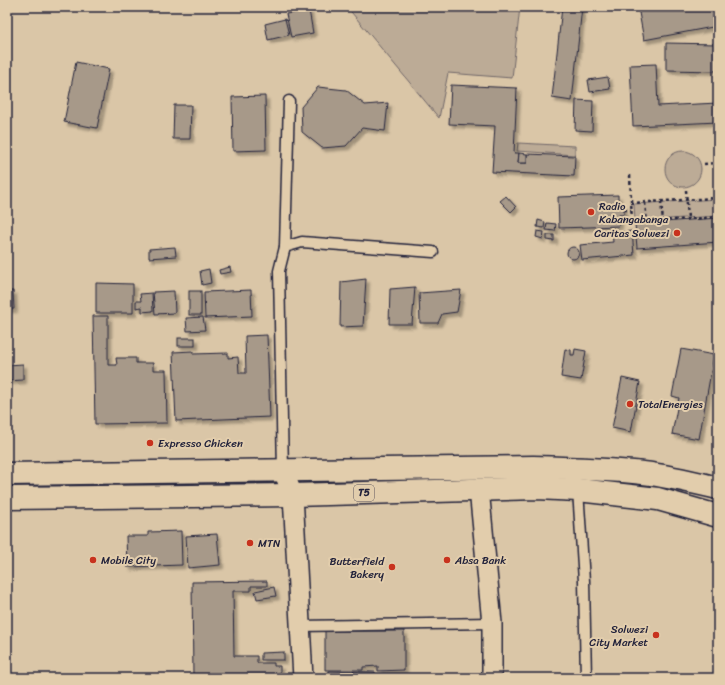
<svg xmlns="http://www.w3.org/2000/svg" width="725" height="685" font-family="Sriracha,sans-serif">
<defs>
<filter id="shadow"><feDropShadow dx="3.5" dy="3.5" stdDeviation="1" flood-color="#0004"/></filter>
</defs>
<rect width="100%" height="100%" fill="#dac6a7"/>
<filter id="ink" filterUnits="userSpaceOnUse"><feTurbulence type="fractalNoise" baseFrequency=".025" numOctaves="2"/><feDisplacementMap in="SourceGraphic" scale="8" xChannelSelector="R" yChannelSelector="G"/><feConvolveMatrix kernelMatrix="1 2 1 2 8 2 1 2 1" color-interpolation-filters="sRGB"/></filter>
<g filter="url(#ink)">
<g fill="#bcab96" stroke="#6f6668">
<path d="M347,7H520L512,78L448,73L439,118Z"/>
<path d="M518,143L575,146V155L517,151Z"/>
<circle cx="683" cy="169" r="18"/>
<path d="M718,199V216L635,221L634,204Z"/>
</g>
<g fill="#a79989" stroke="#22223b" filter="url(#shadow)">
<path d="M562,7H582L572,101L552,98Z"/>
<path d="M638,7H718V26L644,40Z"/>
<path d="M309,10L313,33L291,37L286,14Z"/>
<path d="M285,19L289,35L268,40L265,24Z"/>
<path d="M666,43L718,44V71L666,70Z"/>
<path d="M76,62L109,69L97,128L64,122Z"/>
<path d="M656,64L658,106L718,103V122L633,126L630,65Z"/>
<path d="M608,77L610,89L590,92L588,80Z"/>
<path d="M451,85L517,88L514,153H519L518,163H527V154L575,156L574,176L492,172L495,126L449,124Z"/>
<path d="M318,87L346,90L365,105L388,103L385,131L362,128L346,146L322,148L302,132L301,107Z"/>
<path d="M265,96L266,150L233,151L232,97Z"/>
<path d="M576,100L593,101L592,131L575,130Z"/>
<path d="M174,105H191L190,139H173Z"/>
<path d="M519,153L527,154V163H518Z"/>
<path d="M618,195V205L623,204L624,210V215H619V226L559,228L558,197Z"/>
<path d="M506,196L516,207L511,212L500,201Z"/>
<path d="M718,218V242L637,248L635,224Z"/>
<path d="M538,220L545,222L544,228L537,227Z"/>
<path d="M547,223L556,224L555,231L546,230Z"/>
<path d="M537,231L544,232L543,239L536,237Z"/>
<path d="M632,231L634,255L582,260L580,245L613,242L612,233Z"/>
<path d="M547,235H554V241L547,240Z"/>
<path d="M175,247L176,256L149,258V249Z"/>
<circle cx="573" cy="253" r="6"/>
<path d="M230,267L231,272L220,274L219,270Z"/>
<path d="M209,269L211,283L202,285L200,271Z"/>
<path d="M366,279L363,326L340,327L341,282Z"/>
<path d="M96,283L133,284V313H96Z"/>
<path d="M415,287L412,324H389L390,289Z"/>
<path d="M251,290L252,316L205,318L204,292Z"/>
<path d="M461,290L457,312L442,314L438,323H420L419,293Z"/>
<path d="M7,291H13L14,309H7Z"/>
<path d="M174,291L175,313L155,314L153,292Z"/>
<rect x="189" y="291" width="12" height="24"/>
<path d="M152,293L153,311L142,312V307L136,308V301H141L140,294Z"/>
<path d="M93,316H108V365H117L116,358H136V363H153V370H166L167,423L95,424Z"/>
<path d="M203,317L205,330L187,331L186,318Z"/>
<path d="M267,335L270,417L176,421L173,352L193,351V354L228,353V358L238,357L239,373H246L245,336Z"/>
<rect x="178" y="338" width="17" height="8"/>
<path d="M565,349L571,350V355H574L575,349L586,351L581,380L561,377Z"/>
<path d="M681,349L714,355L699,439L672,434L679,398L672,396Z"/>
<path d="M23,364V380L7,381V365Z"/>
<path d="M622,378L640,382L631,432L612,428Z"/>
<path d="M181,531L182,565L127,567L126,536H148V532Z"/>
<path d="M217,534L220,565L188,568L186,536Z"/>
<path d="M267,581V586H251V591H233L234,656H257V663H274V666H280V676L193,677L192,582Z"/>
<path d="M274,587L276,596L257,599L255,591Z"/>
<path d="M325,631H404V670L378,671V666L363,667V670H325Z"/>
<path d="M284,652V660H261V653Z"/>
<path d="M329,671L375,672V678H329Z"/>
</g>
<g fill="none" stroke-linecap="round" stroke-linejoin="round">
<g stroke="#22223b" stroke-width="13">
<g id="lane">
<path d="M285,247L289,101"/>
<path d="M283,471L279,271L285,247L302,242L433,252"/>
<path d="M578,490L584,581L586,678"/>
<path d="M300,626L492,623"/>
</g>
</g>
<g stroke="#22223b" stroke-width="22">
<g id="street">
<path d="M283,471L293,495L303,678"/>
<path d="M479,489L492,623V678"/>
</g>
</g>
<g stroke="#22223b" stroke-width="25">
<g id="highway">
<path d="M7,474L533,467C570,468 607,469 643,473C669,476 693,482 718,488"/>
<path d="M7,498L293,495L537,488L578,490L658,499L718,516"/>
</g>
</g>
<g stroke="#22223b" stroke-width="2.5" stroke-dasharray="3 3" stroke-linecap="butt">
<path d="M704,164L718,163"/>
<path d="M630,175L632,223L718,217"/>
<path d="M686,190L688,219"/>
<path d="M661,202L663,221"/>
<path d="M631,203L715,198"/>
<path d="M645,203L647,222"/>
<path d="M624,210H631"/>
<path d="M716,217L715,198H718"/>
</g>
<use href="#lane" stroke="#e2cdac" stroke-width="10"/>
<use href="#street" stroke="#e2cdac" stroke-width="19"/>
<use href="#highway" stroke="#e2cdac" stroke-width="22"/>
</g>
</g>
<g fill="#c8321e" stroke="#e2cdac" stroke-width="1.5">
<circle cx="591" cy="212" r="4"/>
<circle cx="677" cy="233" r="4"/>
<circle cx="630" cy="404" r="4"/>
<circle cx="150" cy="443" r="4"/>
<circle cx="250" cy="543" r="4"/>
<circle cx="93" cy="560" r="4"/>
<circle cx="447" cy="560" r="4"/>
<circle cx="392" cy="567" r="4"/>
<circle cx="656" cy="635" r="4"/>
</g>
<g text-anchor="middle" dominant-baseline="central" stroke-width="4" stroke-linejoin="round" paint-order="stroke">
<rect fill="#e2cdac" stroke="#5c555d" stroke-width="1" x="354" y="485" width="20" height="16" rx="3"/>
<g font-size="10" font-weight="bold" fill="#22223b">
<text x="364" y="493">T5</text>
</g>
<g font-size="11" fill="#22223b" stroke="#e2cdac" text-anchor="start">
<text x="599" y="206">Radio<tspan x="599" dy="13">Kabangabanga</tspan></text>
<text x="669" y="233" text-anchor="end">Caritas Solwezi</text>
<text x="638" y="404">TotalEnergies</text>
<text x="158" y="443">Expresso Chicken</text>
<text x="258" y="543">MTN</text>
<text x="101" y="560">Mobile City</text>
<text x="455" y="560">Absa Bank</text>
<text x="384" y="561" text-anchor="end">Butterfield<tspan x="384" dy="13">Bakery</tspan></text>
<text x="648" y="629" text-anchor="end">Solwezi<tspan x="648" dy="13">City Market</tspan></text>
</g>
</g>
<rect width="725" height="685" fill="none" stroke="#e2cdac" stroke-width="24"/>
<rect x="12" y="12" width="701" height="661" fill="none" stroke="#22223b" stroke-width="1.5" filter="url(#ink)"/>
</svg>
